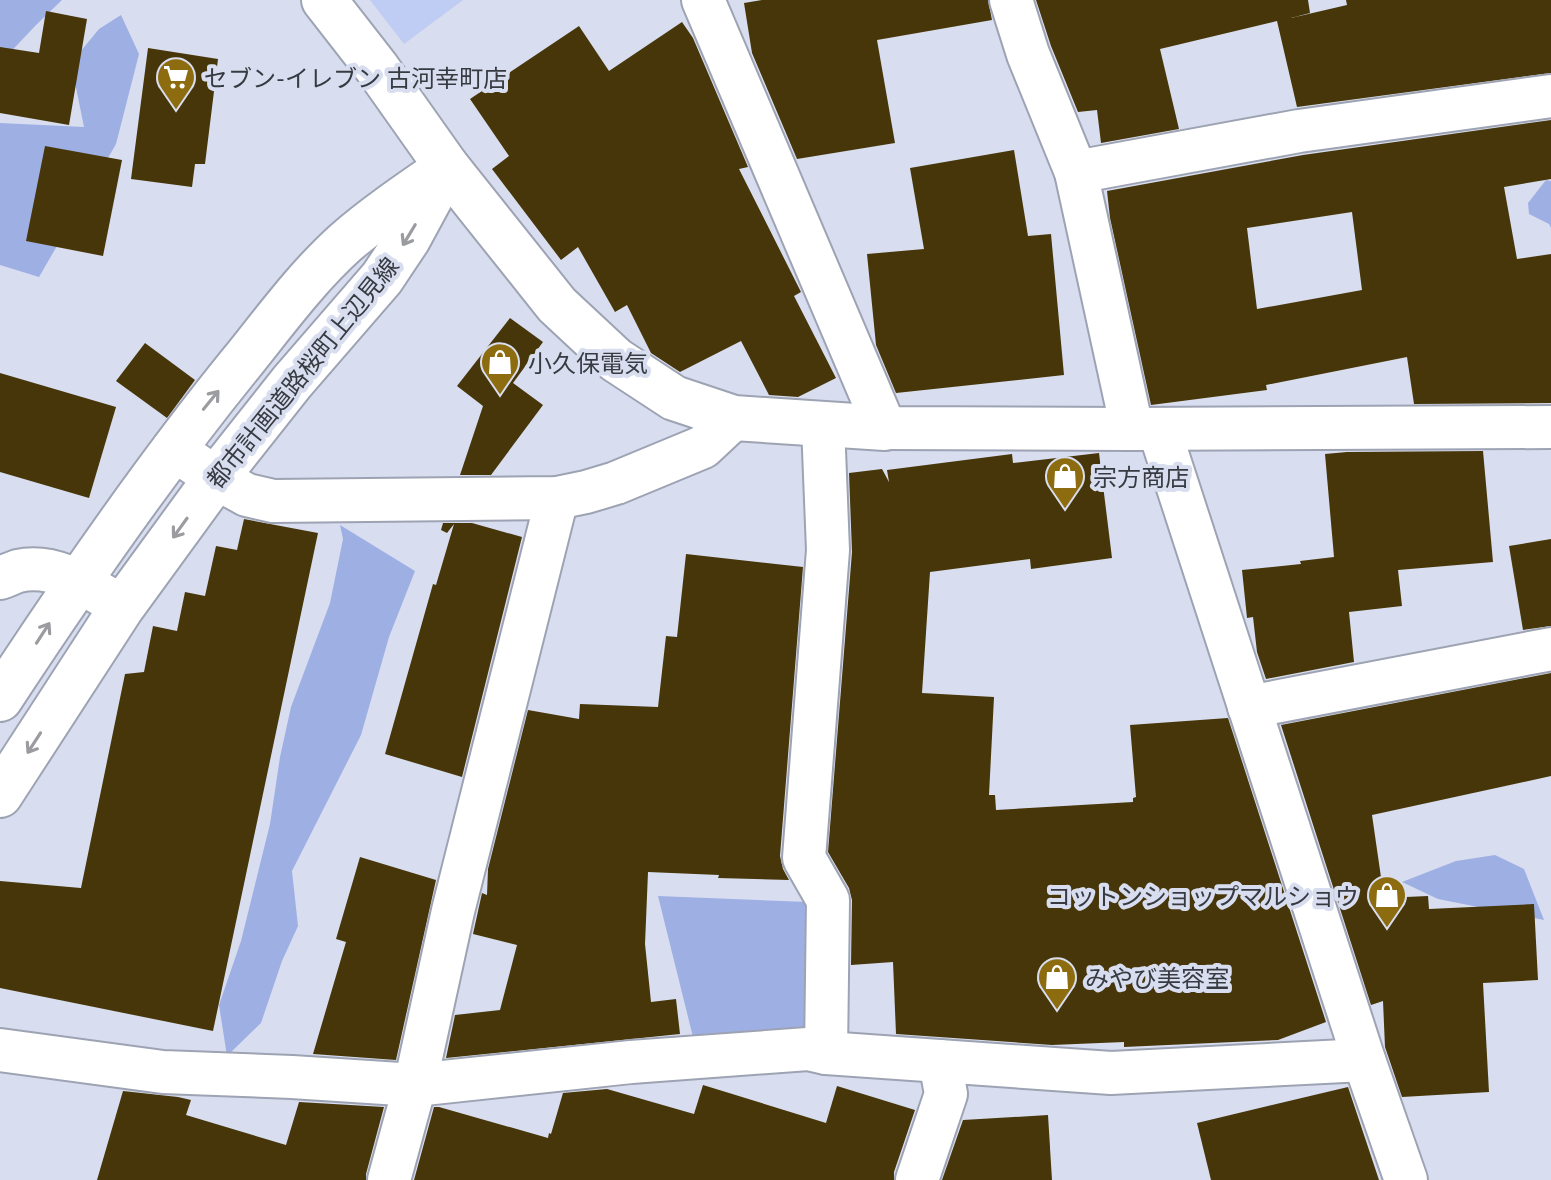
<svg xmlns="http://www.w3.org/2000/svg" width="1551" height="1180" font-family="Lato,'Noto Sans JP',sans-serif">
<rect width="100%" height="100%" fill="#d8deef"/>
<path fill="#bfccf3" d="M370,0H463L404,44Z"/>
<g fill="#9eafe4">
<path d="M0,0H62L36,25L3,60L0,53Z"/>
<path d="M121,15L139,54L116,144L39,277L0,265V123L84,127L71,63L99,29Z"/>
<path d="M1546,180L1551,181V228L1549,224L1529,214L1528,203Z"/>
<path d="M340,525L415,571L389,637L361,735L292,871L298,926L282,961L261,1023L227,1056L219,1005L241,941L270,824L280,757L291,707L330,603L343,539Z"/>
<path d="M1495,855L1524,869L1544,920L1438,899L1402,882L1456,861Z"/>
<path d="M658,896L807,902L812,1034L693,1037Z"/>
</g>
<g fill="#473609" fill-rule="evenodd">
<path d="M762,0H988L992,20L877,40L895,143L797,159L752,53L744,3Z"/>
<path d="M1036,0H1308L1310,13L1291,18L1347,5L1346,0H1551V73L1297,107L1277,21L1160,49L1179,129L1101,143L1097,110L1078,112L1051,46Z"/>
<path d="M46,11L87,19L69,125L0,113V47L39,53Z"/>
<path d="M682,22L693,38L748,167L739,169L800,290L801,292L794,296L836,378L798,397L769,395L741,341L680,372L651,353L627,305L615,312L578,247L561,260L492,169L509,156L470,99L579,26L609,71Z"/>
<path d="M148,48L218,59L205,164H195L192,187L131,179Z"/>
<path d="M1551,120V179L1504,187L1517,259L1551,254V403L1414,404L1407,357L1266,385L1267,390L1151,405L1110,218L1107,191L1303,155ZM1352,212L1362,290L1257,309L1247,228Z"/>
<path d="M45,146L122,160L103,256L26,241Z"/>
<path d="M1014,150L1028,236L1051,234L1064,375L896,393L876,345L867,254L924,249L910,168Z"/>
<path d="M510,318L543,342L513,383L543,405L491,475H460L483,406L457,386Z"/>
<path d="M145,343L195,380L167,418L116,381Z"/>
<path d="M0,373L116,407L89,498L0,472Z"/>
<path d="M1483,451L1493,562L1398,570L1402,606L1349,612L1354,662L1266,679L1257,652L1253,617L1247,618L1242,570L1301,564L1300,561L1334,557L1325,454L1347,452Z"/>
<path d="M1099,453L1112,558L1031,569L1030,559L930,572L922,693L994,697L989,795H995L996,810L1133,802V798L1136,797L1130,725L1228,718L1326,1022L1278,1040L1124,1047V1042L1052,1045L896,1034L893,962L851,965L852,900L849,888L828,852L852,552L849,473L882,469L889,482L887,470L1012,454L1013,463Z"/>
<path d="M244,519L318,533L213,1031L0,988V881L81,888L125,674L144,672L153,626L177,631L185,592L205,596L216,546L237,550Z"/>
<path d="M443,523H472L522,537L462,777L385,754L433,584L436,585L454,524L447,533L441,530Z"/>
<path d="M1551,539V626L1523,630L1509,546Z"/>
<path d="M686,554L803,567L780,856L783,869L789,880L718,878L719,875L648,872L645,944L651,1002L676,999L680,1034L446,1058L455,1015L500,1010L517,945L473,934L482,893L487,895L488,869L528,710L579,719L580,704L658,707L666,636L677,637Z"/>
<path d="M1551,673V776L1372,815L1384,898L1428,896L1429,909L1534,904L1538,980L1483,983L1489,1092L1402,1097L1385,1047L1383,1001L1371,1005L1281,725Z"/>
<path d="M360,857L436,880L396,1060L313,1054L346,942L336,939Z"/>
<path d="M703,1085L826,1123L837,1086L915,1110L894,1172V1180H414L434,1107H439L548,1138L549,1133L551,1134L563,1093L607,1089L694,1114Z"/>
<path d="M1348,1087L1379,1180H1211L1197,1123Z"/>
<path d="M123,1091L178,1097L191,1100L186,1115L286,1145L299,1102L384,1107L366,1174V1180H97Z"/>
<path d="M1048,1115L1052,1180H942L963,1120Z"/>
</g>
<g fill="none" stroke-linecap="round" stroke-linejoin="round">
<g stroke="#9da3b3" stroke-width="46">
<g id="minor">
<path d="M703,0L885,428L1132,429L1551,427"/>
<path d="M1011,0L1028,54L1076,172L1132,429"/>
<path d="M1076,172L1299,131L1551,96"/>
<path d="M823,425L828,550L804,858L828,900L826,1053"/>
<path d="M1159,429L1364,1060L1406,1180"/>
<path d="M173,449L216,478L247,495L273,501L557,498L586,492L616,483L703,447L734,418"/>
<path d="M0,578C6,576 12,573 18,571C56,562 92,589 122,607"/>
<path d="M1249,707L1551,649"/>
<path d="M0,1050L163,1072L292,1077L415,1085L631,1062L808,1049L826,1053L1111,1073L1364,1060"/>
<path d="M389,1180L415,1085L453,911L557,498"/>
<path d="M917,1180L946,1094L940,1061"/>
</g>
</g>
<g stroke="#9da3b3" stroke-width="48">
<g id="tertiary">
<path d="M324,0L377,68L447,167L557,305L616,360L674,398L734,418L885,428"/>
<path d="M0,699C76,583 155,469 242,362C275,321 307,277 346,242C375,217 407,195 439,173"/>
<path d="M0,795L122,607L216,478L292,382L382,278L408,239L447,167"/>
</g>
</g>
<use href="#minor" stroke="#fff" stroke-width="42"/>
<use href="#tertiary" stroke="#fff" stroke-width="44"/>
</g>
<defs><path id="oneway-shaft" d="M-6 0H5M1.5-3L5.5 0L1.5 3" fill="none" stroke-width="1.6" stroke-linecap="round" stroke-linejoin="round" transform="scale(2)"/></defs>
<g stroke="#9b9ca0">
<use href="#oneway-shaft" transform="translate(409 235) rotate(121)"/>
<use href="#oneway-shaft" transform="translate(211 400) rotate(-51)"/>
<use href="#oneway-shaft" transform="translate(180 528) rotate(126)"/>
<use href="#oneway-shaft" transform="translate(43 633) rotate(-57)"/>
<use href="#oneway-shaft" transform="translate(34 743) rotate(123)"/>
</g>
<defs>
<g id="supermarket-pin" transform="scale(2)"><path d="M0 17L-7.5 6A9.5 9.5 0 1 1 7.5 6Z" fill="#8d6c0f" stroke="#d8deef"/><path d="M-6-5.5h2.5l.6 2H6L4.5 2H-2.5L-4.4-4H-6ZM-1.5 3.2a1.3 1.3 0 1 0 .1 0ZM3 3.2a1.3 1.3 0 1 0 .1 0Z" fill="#fff"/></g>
<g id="shop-pin" transform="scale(2)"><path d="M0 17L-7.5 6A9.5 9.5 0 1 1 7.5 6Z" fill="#8d6c0f" stroke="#d8deef"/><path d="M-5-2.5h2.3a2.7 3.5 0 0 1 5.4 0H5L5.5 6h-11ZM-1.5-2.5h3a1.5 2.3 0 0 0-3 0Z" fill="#fff"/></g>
</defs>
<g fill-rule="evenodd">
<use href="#supermarket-pin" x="176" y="77"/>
<use href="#shop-pin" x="500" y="362"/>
<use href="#shop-pin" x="1065" y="476"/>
<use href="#shop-pin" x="1387" y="895"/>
<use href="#shop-pin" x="1057" y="977"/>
</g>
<g text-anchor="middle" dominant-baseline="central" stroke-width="8" stroke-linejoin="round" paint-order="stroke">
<g font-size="24" fill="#373a41" stroke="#d8deef" text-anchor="start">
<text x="204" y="77">セブン-イレブン 古河幸町店</text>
<text x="528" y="362">小久保電気</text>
<text x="1093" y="476">宗方商店</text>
<text x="1359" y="895" text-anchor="end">コットンショップマルショウ</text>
<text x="1085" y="977">みやび美容室</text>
</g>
<g font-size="24" fill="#373a41" stroke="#d8deef">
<text transform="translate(302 372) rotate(-51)">都市計画道路桜町上辺見線</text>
</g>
</g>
</svg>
